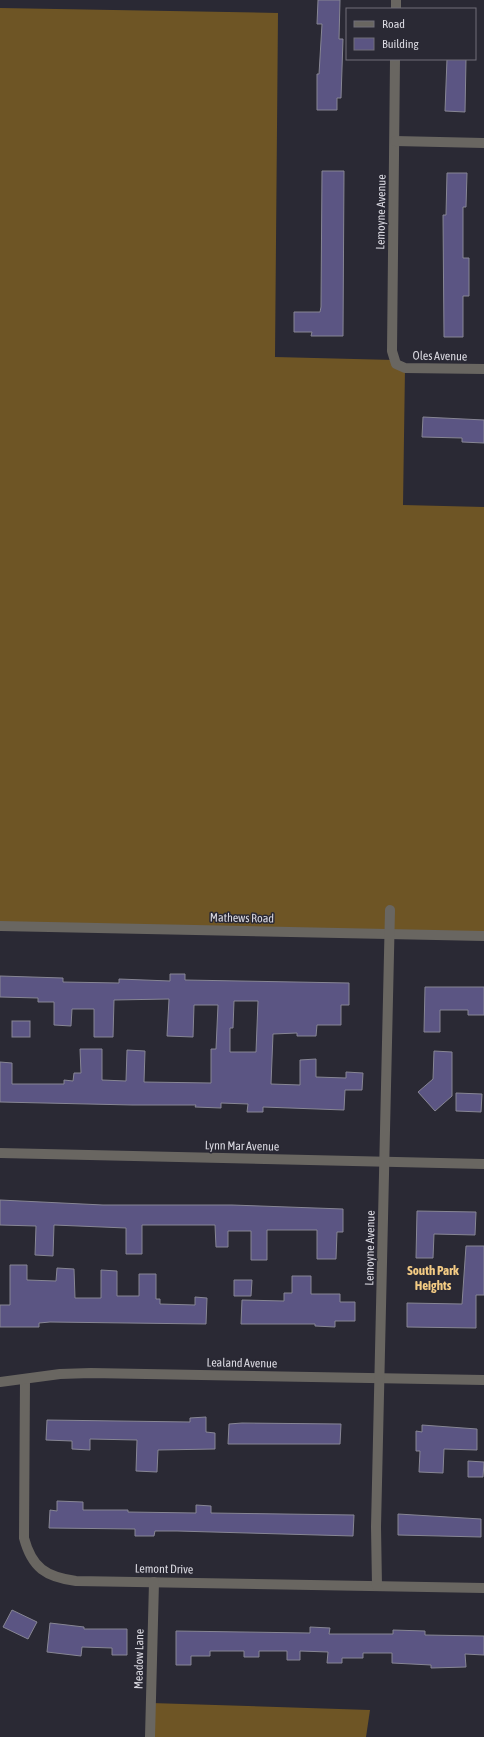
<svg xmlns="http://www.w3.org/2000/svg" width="484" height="1737" font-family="'Asap Condensed',sans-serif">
<rect width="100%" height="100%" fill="#2a2934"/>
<g fill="#6e5525">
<path d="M0,8L278,13L275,357L394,360L405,368L403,505L484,507V936L0,926Z"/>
<path d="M151,1703L370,1710L366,1737H150Z"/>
</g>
<g fill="#5b5583" stroke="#878694" fill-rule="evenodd">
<path d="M318,0H340L339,39H343L341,98H337V110H317V74H319L322,24H317Z"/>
<path d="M447,59H466L465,112L445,111Z"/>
<path d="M322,171H344L343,336H311L312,332H294V312H320L321,307Z"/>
<path d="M447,173H467L466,207H463V258H469V296H463V337H444L443,215H446Z"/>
<path d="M423,417L484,420V443L462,442V438L422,437Z"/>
<path d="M170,974H185V980L349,983V1005H341V1025H317L316,1036H297V1033L273,1034L271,1084L300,1085V1060L316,1059V1077L346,1078V1072L363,1073L362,1090H345L344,1110L263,1107V1112H247L248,1104L221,1103V1108L195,1107L196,1105H132L0,1102V1062L12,1063V1084H64V1080L73,1081L74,1073H81L80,1049H102V1080L126,1081L127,1050L145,1051L144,1082L211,1083V1049H216L218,1005H194L193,1037L167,1036L169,999L114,1000L113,1037H94V1009H72L71,1026L54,1025V1002H38V998L0,997V976L63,978V982L119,983V979L170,981ZM234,1001H258L256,1052H230V1028H233Z"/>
<path d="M425,987H484V1015H468V1010H440V1032H424Z"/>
<rect x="12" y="1021" width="18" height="16"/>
<path d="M434,1051L452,1052V1096L435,1111L418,1092L433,1079Z"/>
<path d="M456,1093L482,1094L481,1112L456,1111Z"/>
<path d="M0,1200L103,1205H232L343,1209V1232H337L336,1259H317V1230H267V1260H251V1231H228V1247H216L215,1225H142V1254H126V1228L54,1225L53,1256L35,1255L36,1226L0,1225Z"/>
<path d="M417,1211L476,1212L475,1235L434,1234L433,1258H416Z"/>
<path d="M466,1246H484V1295H476V1328L407,1327V1303L462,1304Z"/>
<path d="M10,1265H27V1280L56,1281L57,1268L74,1269L75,1298H101V1270L117,1271V1296H139V1274H156V1299H160V1304L195,1305V1297L207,1298L206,1324L50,1322L39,1323V1327H0V1305H10Z"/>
<path d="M292,1276H311V1294H340V1302H355V1321H335V1327L315,1326V1324H241L242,1300L284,1301V1293H292Z"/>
<path d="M234,1280H252L251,1296H234Z"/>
<path d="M206,1417V1432L215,1433V1449L158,1450L157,1472L136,1471L137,1440L90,1439V1450L72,1449V1441L46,1440L47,1420L190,1422V1418Z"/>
<path d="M242,1423L341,1424L340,1444H228L229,1424Z"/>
<path d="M422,1425L477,1429V1450L444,1449L443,1473L419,1472L420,1451H416V1431L422,1432Z"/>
<path d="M468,1461L484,1462L483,1477H468Z"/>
<path d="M57,1501L83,1502V1510H128V1512L196,1513V1505L211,1506V1513L354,1515L353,1536L177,1531H155L154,1536H135V1529L49,1528L50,1510L57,1511Z"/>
<path d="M398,1514L481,1519V1537L398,1535Z"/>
<path d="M12,1610L37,1622L28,1639L3,1627Z"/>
<path d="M50,1623L84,1627V1629H127V1655H112V1648L82,1647L81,1656L47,1652Z"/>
<path d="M310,1627L330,1628L329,1634H393V1630L425,1631V1635L484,1636V1655L465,1654L466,1667L431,1668V1665L392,1663V1653H363V1658H342V1663H327L328,1652L300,1651V1660H287V1651H259V1657H244V1651H210V1656H191V1665H176V1631L310,1633Z"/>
</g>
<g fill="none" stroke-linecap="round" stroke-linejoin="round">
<g stroke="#696661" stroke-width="10">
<path d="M396,9V0"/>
<path d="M395,59L392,351L396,364L405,368L484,369"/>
<path d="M395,141L484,143"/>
<path d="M0,926L484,936"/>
<path d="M0,1153L484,1164"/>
<path d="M25,1379L24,1538C32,1568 46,1577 76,1581L484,1588"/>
<path d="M0,1382L60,1374L91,1373L484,1380"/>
<path d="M377,1586L376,1527L390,910"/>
<path d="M150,1737L154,1582"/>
</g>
</g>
<g text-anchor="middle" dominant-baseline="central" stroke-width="3" stroke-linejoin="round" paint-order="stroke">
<g font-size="12" fill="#dad9e1" stroke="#2a2934">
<text transform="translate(381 212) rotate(-89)">Lemoyne Avenue</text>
<text transform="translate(440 356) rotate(1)">Oles Avenue</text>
<text transform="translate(242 918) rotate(1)">Mathews Road</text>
<text transform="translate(242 1146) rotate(1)">Lynn Mar Avenue</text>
<text transform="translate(370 1248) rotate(-89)">Lemoyne Avenue</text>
<text transform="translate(242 1363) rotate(1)">Lealand Avenue</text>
<text transform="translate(164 1569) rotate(1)">Lemont Drive</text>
<text transform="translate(139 1659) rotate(-89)">Meadow Lane</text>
</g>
<g font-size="13" font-weight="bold" fill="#f3cb84" stroke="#2a2934">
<text x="433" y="1270">South Park<tspan x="433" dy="15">Heights</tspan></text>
</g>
</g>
<rect x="346" y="8" width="130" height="52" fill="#2a2934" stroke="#706f79"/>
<rect x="354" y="21" width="20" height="6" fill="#696661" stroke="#706f79"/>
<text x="382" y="28" font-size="12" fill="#dad9e1">Road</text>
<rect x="354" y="38" width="20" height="12" fill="#5b5583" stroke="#706f79"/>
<text x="382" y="48" font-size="12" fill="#dad9e1">Building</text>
</svg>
